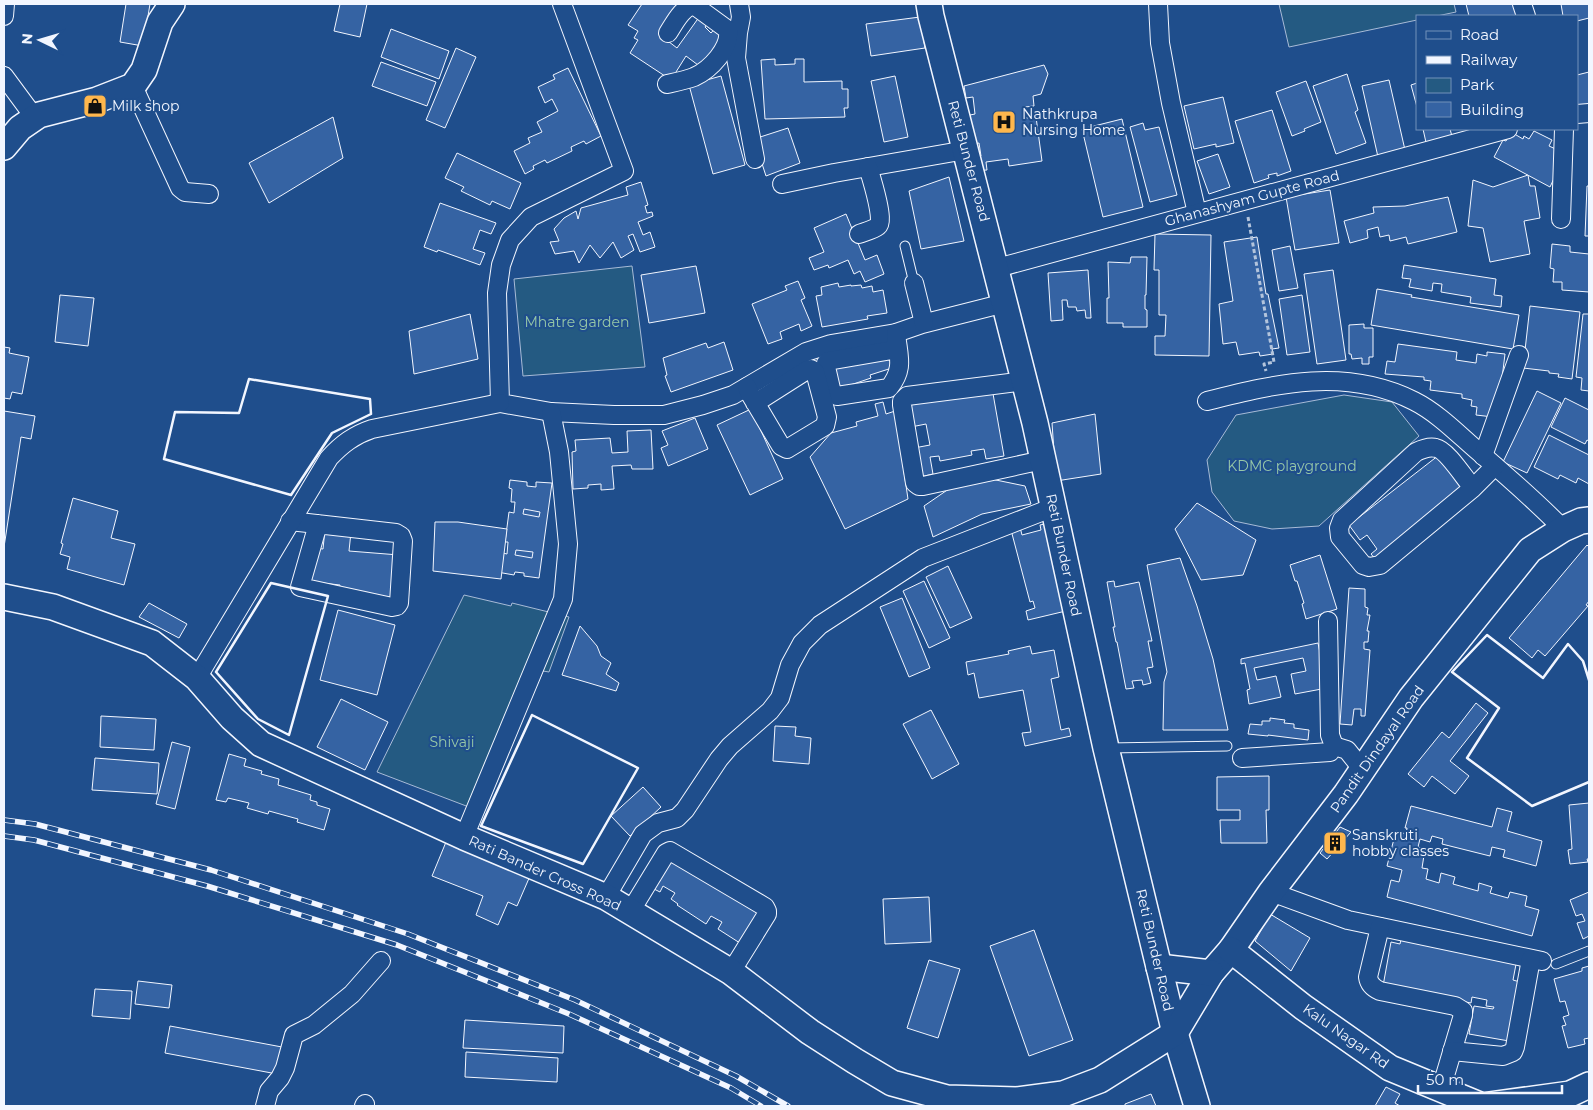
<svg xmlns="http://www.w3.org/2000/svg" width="1593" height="1110" font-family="Montserrat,sans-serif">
<rect width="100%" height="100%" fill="#1f4e8c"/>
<g fill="#245a82" stroke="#a8bbd7">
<path d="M1279,4H1454L1456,12L1437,16H1417V20L1289,47Z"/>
<path d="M632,266L645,367L523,376L514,279Z"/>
<path d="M1344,395L1392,402L1419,436L1319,526L1272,529L1234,521L1212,492L1207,460L1236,415Z"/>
<path d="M464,595L511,606L512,603L569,617L549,672L543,671L482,812L377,772Z"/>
</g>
<g fill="#3563a3" stroke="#f2f6ff">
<path d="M126,4H150L143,46L120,42Z"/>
<path d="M340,4H367L360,37L334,31Z"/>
<path d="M642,4H683L660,35L677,48L702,13L710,20L705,27L711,33L717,26L726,32L702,68L686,56L671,80L630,53L638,40L634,38L638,31L628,25Z"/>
<path d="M1466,4H1517L1520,16H1469Z"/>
<path d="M1561,4H1589V18L1577,21V16H1563Z"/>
<path d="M920,17L925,48L871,56L866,24Z"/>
<path d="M391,29L449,51L439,79L381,57Z"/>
<path d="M456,48L476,57L445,128L426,120Z"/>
<path d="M775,59V65L795,64V59H804V82L842,81V89H848V108H844L845,117L765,119L761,60Z"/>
<path d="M381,62L436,82L427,106L372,86Z"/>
<path d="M1044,65L1048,74L1041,94L1033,96L1034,106L1025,107L1026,118L1036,117L1042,161L1009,166L1008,159L986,162L987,170L974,171L972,158L981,156L979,143L974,144L970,115L975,114L973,97L966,98L964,86Z"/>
<path d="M568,68L601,136L586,144L584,141L571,147L572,151L547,163L545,160L533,166L534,169L525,174L514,151L530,143L528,138L542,132L537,122L558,111L552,99L545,103L538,87L555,79L553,75Z"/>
<path d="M1589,72V107L1577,110V75Z"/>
<path d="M1347,74L1358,110L1355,112L1366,143L1336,154L1313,86Z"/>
<path d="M721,76L745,165L713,174L689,85Z"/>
<path d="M895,76L908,137L884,142L871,81Z"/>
<path d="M1389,80L1405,150L1378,157L1362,86Z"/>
<path d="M1306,81L1321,122L1304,129L1305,131L1292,136L1276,92Z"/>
<path d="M1417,83V107L1411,85Z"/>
<path d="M1223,97L1234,143L1216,147V144L1194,149L1184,106Z"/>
<path d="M1272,110L1291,171L1277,176V173L1268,175L1269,178L1254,183L1235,121Z"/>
<path d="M333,117L343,158L269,203L249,163Z"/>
<path d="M1122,119L1143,207L1103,217L1082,129Z"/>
<path d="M1143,123L1145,130L1159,127L1177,195L1150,202L1130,127Z"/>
<path d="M788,128L800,163L766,176L754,139Z"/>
<path d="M1423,129H1450L1453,140L1427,147Z"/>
<path d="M1534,131L1552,140L1549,146L1560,151L1557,172L1550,187L1494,157L1503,140L1506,141L1511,132L1523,139L1524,136L1529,139Z"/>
<path d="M457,153L521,183L510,209L492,201L490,205L461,191L464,187L445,178Z"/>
<path d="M1218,154L1230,187L1209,194L1197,161Z"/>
<path d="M1528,175L1530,186H1535L1540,218L1524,221L1530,254L1490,262L1483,228L1468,226L1473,180L1493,187Z"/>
<path d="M949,177L964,241L921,249L909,191Z"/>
<path d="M641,182L648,205L645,206L647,213L652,212L653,216L638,222L643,235L650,232L655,247L640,252L633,234L628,236L634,250L621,258L613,242L600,258L590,245L579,263L574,251L555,254L550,242L559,241L554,229L564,218L576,211L578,219L581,208L628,195L626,187Z"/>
<path d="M1587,186H1589V236H1585Z"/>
<path d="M1330,190L1339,243L1295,250L1286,197Z"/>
<path d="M1448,197L1457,232L1408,244L1406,237L1390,241L1389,235L1380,237L1378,227L1367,230L1368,238L1350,243L1344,221L1374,213L1373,207L1405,206Z"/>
<path d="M440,203L496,223L491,234L480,230L473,249L485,253L480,265L438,250L437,252L424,247Z"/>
<path d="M846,214L865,260L877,255L884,274L865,282L860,271L854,274L848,260L829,268L828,265L814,270L809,258L824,252L814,228Z"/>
<path d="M1155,234L1211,235L1209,356L1155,355V336H1165L1166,315H1159V270H1154Z"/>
<path d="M1257,237L1266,294H1268L1279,348L1272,349L1273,354L1260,356L1259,352L1239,355L1236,342L1223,344L1219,304L1233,301L1224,242Z"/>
<path d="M1552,244L1570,246V252L1589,254V292L1562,290V282H1553L1554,269L1550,268Z"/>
<path d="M1290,246L1298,288L1279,291L1272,250Z"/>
<path d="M1131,257H1147L1146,295H1145V309L1147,310V327H1123V323H1107V298H1109L1108,262L1130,263Z"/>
<path d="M1404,265L1496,279L1494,295L1502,296L1501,307L1470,303L1471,297L1441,292L1442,284L1433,283L1432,291L1409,287L1411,279L1402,278Z"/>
<path d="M696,266L705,313L649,323L641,275Z"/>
<path d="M1088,270L1091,318H1086L1085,310L1077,311L1076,307H1068L1067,300H1062L1063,320L1051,321L1048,273Z"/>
<path d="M1333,270L1346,360L1317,364L1304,274Z"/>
<path d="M798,281L805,298L801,300L812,326L801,331L799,324L780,332L782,339L768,344L752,304L787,290L785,286Z"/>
<path d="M838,283L839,287L851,285V286L861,285L862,288L872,286L873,292L883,290L887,313L867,316L868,319L822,327L816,296L822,295L821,287Z"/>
<path d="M1377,289L1412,295L1411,297L1519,315L1513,349L1371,325Z"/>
<path d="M60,295L94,298L88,346L55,342Z"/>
<path d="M1302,295L1310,352L1287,355L1279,299Z"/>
<path d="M1530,306L1580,312L1572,379L1558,377L1559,374L1549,373V371L1523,368Z"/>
<path d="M470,314L478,359L414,374L409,331Z"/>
<path d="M1583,314H1589V391L1581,390L1582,378L1576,377Z"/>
<path d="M1364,324V328H1373V357H1369V364H1362V358L1352,359L1351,354H1349V325Z"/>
<path d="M724,342L733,370L671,392L665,376L667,375L663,358L706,343L708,348Z"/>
<path d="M1398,344L1457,352L1456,360L1476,363L1477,354L1487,356V352L1505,354L1499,403L1493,417L1476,415L1477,407L1471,406L1472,400L1462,398V394L1430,390L1431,381L1424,380V377L1385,374L1387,361L1395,362Z"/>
<path d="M4,347L10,348L9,353L29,357L22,394L12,392L10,399L4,398Z"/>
<path d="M890,351L895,367L870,375L871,378L836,390L830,371Z"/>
<path d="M992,388L1004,456L986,459L984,449L971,451L972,455L940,461L939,456L930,457L933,474L920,477L914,448L930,445L926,424L911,427L907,404Z"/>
<path d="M1537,391L1561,403L1527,473L1503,462Z"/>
<path d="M1565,398L1589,410V441L1587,440L1585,444L1551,427Z"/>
<path d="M883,402L886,414L895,411L908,499L845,529L810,457L831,433L857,426L856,422L878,416L875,404Z"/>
<path d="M751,409L783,479L750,495L717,425Z"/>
<path d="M4,411L35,416L31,439L21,437L4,547Z"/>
<path d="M1095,414L1101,474L1056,481L1052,423Z"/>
<path d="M695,418L708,449L668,466L661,448L668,445L662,431Z"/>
<path d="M651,430L653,469H632L631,465L612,466L614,489L601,490V484L588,485V488L573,489L572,452L576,451L575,440L610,438L612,453L628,452L627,431Z"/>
<path d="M1549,435L1589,455V484L1578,478L1576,483L1560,475L1558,479L1534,467Z"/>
<path d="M1439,455L1466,490L1376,560L1371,554L1377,549L1367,535L1360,540L1349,525Z"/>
<path d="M991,479L1025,486L1031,504L982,514L933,537L924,506L956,484Z"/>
<path d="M510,480L527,482V486L536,487V482L552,483L539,578L524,576V573L515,572L514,575L497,572L500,557L503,558V553L507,554L508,542H505L509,512L514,513L515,502H511L512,489L509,488Z"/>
<path d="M73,498L118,511L111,538L135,544L124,585L67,569L70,557L60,554L63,544L61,543Z"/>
<path d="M1197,503L1256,540L1243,575L1201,580L1175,529Z"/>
<path d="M524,509L540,512L539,517L523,514Z"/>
<path d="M435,522H458L507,529L501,579L433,571Z"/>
<path d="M1049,523L1070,610L1028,620L1026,611L1035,608L1033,601L1030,602L1011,530L1020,527L1022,535L1041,530L1040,525Z"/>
<path d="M325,529L351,532L349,551L399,555L395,598L339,593L340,585L305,581L315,548L323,549Z"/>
<path d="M1587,545L1589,547V601L1586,605L1588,606L1545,656L1538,650L1532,658L1509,638Z"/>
<path d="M516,550L533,552L532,558L515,555Z"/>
<path d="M1320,555L1337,609L1306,619L1302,604L1304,603L1297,581H1295L1290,565Z"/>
<path d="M1180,558L1197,606L1213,659L1228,730H1163L1164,682L1167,672L1147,565Z"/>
<path d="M948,566L972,618L950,628L926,577Z"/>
<path d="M924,581L950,638L929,648L903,591Z"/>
<path d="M1114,581L1115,587L1139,582L1152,641H1148L1153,667L1147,668L1151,683L1143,685L1142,680L1132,681L1134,688L1126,689L1117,642H1116L1113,627H1115L1107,582Z"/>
<path d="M1349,588L1365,589V607L1368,608L1367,615H1370L1367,631H1369L1368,642H1364V649L1370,650L1365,716H1361V709H1354L1352,725L1340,724Z"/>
<path d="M902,598L930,668L909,677L880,607Z"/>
<path d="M149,603L187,624L179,638L139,617Z"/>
<path d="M338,610L395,625L377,695L320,680Z"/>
<path d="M580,626L597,646L601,656L611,663L606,674L619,683L616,691L562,675Z"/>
<path d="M1318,643L1327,688L1295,694L1291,674L1306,671L1303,658L1254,668L1257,680L1276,676L1281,697L1249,704L1247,690L1250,689L1245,663L1241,664V659Z"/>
<path d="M1030,646L1032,654L1054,650L1059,677L1051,679L1061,730L1069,728L1071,736L1025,746L1022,733L1031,732L1023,690L979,698L974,673L968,675L966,662L1009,654L1008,651Z"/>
<path d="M341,699L388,722L365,770L317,747Z"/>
<path d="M1476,703L1488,713L1450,761L1469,776L1455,794L1432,776L1424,787L1408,774L1442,732L1449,738Z"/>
<path d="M931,710L959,764L932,779L903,724Z"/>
<path d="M101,716L156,719L154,750L100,747Z"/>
<path d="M1270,718L1285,720L1284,723L1294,724V728L1309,730L1308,740L1268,735V736L1248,734L1250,724L1262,725V721H1270Z"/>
<path d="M775,726L796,727L795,736L811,738L809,764L773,761Z"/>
<path d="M172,742L190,747L175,809L156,804Z"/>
<path d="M229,754L246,759L244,766L262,771L261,774L279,779L278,785L311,795L310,800L317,802V805L330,809L324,830L297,822L298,819L269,811L268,814L247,808L249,803L228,798L226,802L216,800Z"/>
<path d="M95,758L159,763L157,794L92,790Z"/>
<path d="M1269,776V810H1266L1267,843H1221L1220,820H1240V810H1217V777Z"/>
<path d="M643,787L661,807L630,836L611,816Z"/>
<path d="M1589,803V859H1587L1588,862L1570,864L1568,850L1572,849L1569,805Z"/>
<path d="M1411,806L1492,827L1497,808L1512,812L1507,831L1542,841L1536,866L1503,857L1505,850L1492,847L1490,856L1442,844L1443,839L1432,836L1430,842L1420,839L1418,847L1425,849L1422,868L1428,869L1426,879L1439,883L1441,873L1455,877L1453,884L1478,891L1479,883L1492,887L1490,893L1508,898L1510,892L1527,896L1525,906L1539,910L1532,936L1387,897L1391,880L1399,882L1402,870L1387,866L1396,831L1406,834L1407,828H1405Z"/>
<path d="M1340,827L1351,832L1327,859L1320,853Z"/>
<path d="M446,842L530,876L517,906L508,902L498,925L476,915L483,896L432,876Z"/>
<path d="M667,856L762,916L743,945L718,929L722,922L711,916L706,924L677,905L678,904L671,899L675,893L663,886L660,892L654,889Z"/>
<path d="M1589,892V936L1583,939L1577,923L1585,921L1582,914L1576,916L1570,900Z"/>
<path d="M929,897L931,942L885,944L883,899Z"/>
<path d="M1270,914L1310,938L1291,971L1255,941Z"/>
<path d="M1034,930L1073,1040L1029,1056L990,946Z"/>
<path d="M1402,934L1517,959L1513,980L1520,982L1509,1041L1469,1034L1474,1006L1493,1009L1494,1007L1486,1006L1487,1000L1472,997L1471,1003L1383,986L1391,942L1400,944Z"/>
<path d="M929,960L960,969L938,1038L907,1028Z"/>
<path d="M1589,966V1038L1584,1039L1585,1044L1568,1048L1562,1026L1566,1025L1563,1017L1569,1015L1565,1001L1560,1002L1554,979L1582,971V968Z"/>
<path d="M138,981L172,985L169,1008L135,1004Z"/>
<path d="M95,989L132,991L130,1019L92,1016Z"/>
<path d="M465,1020L564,1026L563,1053L463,1048Z"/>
<path d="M170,1026L282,1047L277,1074L165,1053Z"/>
<path d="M466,1052L558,1058L557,1082L465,1077Z"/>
<path d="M1386,1087L1400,1094L1395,1103L1400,1106H1375Z"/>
<path d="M1151,1094L1156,1106H1125V1104Z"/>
</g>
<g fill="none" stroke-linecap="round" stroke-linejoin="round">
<g stroke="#f2f6ff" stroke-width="11">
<g id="lane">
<path d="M905,246L914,283"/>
<path d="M1109,748L1227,746"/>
<path d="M1556,964L1589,951"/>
</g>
</g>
<g stroke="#f2f6ff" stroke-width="20">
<g id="street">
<path d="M562,4L624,171L531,217L510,240L501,265L497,293L500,403L551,412L614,415H664L703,405L733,395L806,352L831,344L896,333L922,324L1005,303"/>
<path d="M739,4L741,17L738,33L736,58L755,159"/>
<path d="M1158,4L1160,43L1171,103L1197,213"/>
<path d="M1522,4L1526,16"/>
<path d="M4,16L5,4"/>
<path d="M4,76L35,118"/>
<path d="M667,84C676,82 686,80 694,77C710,70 731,48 728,30L695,6C683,5 674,24 668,33"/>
<path d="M133,86L180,188L185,192L209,194"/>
<path d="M1577,114L1589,113"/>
<path d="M782,184L834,173L966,150"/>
<path d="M1561,219L1564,129"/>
<path d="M859,234C864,232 873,230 878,226C885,221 871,177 868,167"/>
<path d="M997,268L1508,129"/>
<path d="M914,283L924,323"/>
<path d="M896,333C898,356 905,368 889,388L837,396L832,393L826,367V363L828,361L898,349"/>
<path d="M1025,381L907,396L902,401V405L915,483L919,486H923L1043,460"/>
<path d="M747,387L750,394L781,446L787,449L825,426L827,417L815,372L811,369L807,370L755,403"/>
<path d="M1207,401C1278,383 1346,367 1414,401C1438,413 1459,435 1479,452C1508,477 1537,502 1563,529"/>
<path d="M1483,456L1519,355"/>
<path d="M1473,488C1465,479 1447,450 1436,448C1429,446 1422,449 1416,452L1342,520L1339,528L1340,537L1363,565L1369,567L1380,565L1473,488L1495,466"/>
<path d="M290,521L396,533L401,536L403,541L399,603L397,606L392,607L300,587L318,524"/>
<path d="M1328,621L1330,735L1334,746"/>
<path d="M197,678L329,458C342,444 354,435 372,429L500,403"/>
<path d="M1242,758L1330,752L1334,746L1347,750L1363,770"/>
<path d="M464,837L563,599L568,544L559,452L551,412"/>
<path d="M1271,892L1348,920L1542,961"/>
<path d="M606,897L643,834L658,823L677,818L685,810L719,759L730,746L770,711L780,698L790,665L802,643L820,625L923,558L1054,507"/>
<path d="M630,912L666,853L670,851L765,907L767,911V914L731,972"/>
<path d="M1380,927L1368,977C1369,984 1373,988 1380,991L1455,1006L1463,1011V1015L1441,1089"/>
<path d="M1452,1051L1503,1056L1513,1052L1515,1047L1531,959"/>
<path d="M265,1106L269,1091L280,1078L285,1068L294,1035L314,1025L352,994L381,961"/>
<path d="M364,1106L365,1104"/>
</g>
</g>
<g stroke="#f2f6ff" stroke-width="28">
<g id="secondary">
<path d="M929,4L931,16L1035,423L1106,748L1175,1033L1197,1106"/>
<path d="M4,147L20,128L39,115L97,100L133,86L144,70L160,22L172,4"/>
<path d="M4,597L53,607L152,643L197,678L232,718L261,744L464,837L606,897L731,972L810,1032L855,1061L892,1083L947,1098L1017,1100L1063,1094L1100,1080L1175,1033L1211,973L1231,950L1271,892L1346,794L1411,698L1530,550L1563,529L1581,521L1589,520"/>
<path d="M1231,950L1303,1007L1390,1068L1482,1106L1570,1094L1589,1085"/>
<path d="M1159,967L1211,973"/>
</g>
</g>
<path stroke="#b3c4dc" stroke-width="3" stroke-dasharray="4 2.5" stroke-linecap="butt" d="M1248,217L1274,362L1264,364L1266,371"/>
<use href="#lane" stroke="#1f4e8c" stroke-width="9"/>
<use href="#street" stroke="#1f4e8c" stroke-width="18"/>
<use href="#secondary" stroke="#1f4e8c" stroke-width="25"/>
<g stroke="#f2f6ff" stroke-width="5.5">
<g id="rail">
<path d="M4,820L35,824L211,870L408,934L575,1000L736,1076L788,1106"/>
<path d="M4,836L34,840L207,886L397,945L569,1014L731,1088L761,1106"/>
</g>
</g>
<use href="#rail" stroke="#1f4e8c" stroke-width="4" stroke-dasharray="11" stroke-linecap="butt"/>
<g stroke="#f2f6ff" stroke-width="2.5">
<path d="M249,379L370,399L371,414L332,433L291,495L164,459L175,412L239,413Z"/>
<path d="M271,583L328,596L289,735L258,719L216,672Z"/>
<path d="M1589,680L1583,661L1568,644L1543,678L1487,635L1452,672L1499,708L1467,758L1532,806L1589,782"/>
<path d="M532,715L638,768L583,864L481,826Z"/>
</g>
</g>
<defs>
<g id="shop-square" transform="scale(1.25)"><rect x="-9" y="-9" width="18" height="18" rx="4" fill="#ffb74d" stroke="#1f4e8c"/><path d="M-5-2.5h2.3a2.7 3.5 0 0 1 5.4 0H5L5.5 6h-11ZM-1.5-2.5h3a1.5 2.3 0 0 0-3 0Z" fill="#111"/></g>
<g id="hospital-square" transform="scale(1.25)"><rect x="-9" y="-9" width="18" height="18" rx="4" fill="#ffb74d" stroke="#1f4e8c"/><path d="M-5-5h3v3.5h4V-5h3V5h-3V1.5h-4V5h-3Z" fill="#111"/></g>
<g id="building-square" transform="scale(1.25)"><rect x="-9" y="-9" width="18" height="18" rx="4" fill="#ffb74d" stroke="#1f4e8c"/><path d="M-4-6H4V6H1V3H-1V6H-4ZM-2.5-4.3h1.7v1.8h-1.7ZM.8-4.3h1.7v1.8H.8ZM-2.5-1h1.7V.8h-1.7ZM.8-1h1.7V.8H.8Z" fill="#111"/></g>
</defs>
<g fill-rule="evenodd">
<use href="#shop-square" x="95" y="106"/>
<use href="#hospital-square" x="1004" y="122"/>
<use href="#building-square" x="1335" y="843"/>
</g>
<g text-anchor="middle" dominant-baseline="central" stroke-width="4" stroke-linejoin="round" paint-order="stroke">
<g font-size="14" fill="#f2f6ff" stroke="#1f4e8c" text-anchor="start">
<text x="112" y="106">Milk shop</text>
<text x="1022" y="114">Nathkrupa<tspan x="1022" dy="16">Nursing Home</tspan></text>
<text x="1352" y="835">Sanskruti<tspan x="1352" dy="16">hobby classes</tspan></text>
</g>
<g font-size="14" fill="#f2f6ff" stroke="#1f4e8c">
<text transform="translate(969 161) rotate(75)">Reti Bunder Road</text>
<text transform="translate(1252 198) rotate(-15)">Ghanashyam Gupte Road</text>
<text transform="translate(1064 555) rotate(78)">Reti Bunder Road</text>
<text transform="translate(1377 749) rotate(-55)">Pandit Dindayal Road</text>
<text transform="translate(545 873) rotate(24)">Rati Bander Cross Road</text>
<text transform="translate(1155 950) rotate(77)">Reti Bunder Road</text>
<text transform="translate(1346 1036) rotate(35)">Kalu Nagar Rd</text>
</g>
<g font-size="14" fill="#97c8a6" stroke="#1f4e8c">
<text x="577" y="322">Mhatre garden</text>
<text x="1292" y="466">KDMC playground</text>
<text x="452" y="742">Shivaji</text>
</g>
</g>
<rect width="1593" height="1110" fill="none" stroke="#f2f6ff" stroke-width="10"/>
<rect x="1416" y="15" width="162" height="115" fill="#1f4e8c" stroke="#7391ba"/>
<rect x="1426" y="31" width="25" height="8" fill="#1f4e8c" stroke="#7391ba"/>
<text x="1460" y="40" font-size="15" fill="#f2f6ff">Road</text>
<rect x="1426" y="56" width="25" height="8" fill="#f2f6ff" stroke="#7391ba"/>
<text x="1460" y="65" font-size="15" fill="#f2f6ff">Railway</text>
<rect x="1426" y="78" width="25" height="15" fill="#245a82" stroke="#7391ba"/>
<text x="1460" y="90" font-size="15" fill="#f2f6ff">Park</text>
<rect x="1426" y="102" width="25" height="15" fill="#3563a3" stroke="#7391ba"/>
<text x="1460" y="115" font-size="15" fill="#f2f6ff">Building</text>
<g transform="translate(40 40) rotate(275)" stroke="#1f4e8c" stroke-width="4" paint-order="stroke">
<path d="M0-4L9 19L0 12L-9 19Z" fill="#f2f6ff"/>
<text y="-8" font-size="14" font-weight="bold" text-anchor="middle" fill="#f2f6ff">N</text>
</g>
<path d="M1418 1085v8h144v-8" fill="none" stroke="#f2f6ff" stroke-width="2.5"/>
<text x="1426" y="1085" font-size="15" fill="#f2f6ff" stroke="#1f4e8c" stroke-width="4" paint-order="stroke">50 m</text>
</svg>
